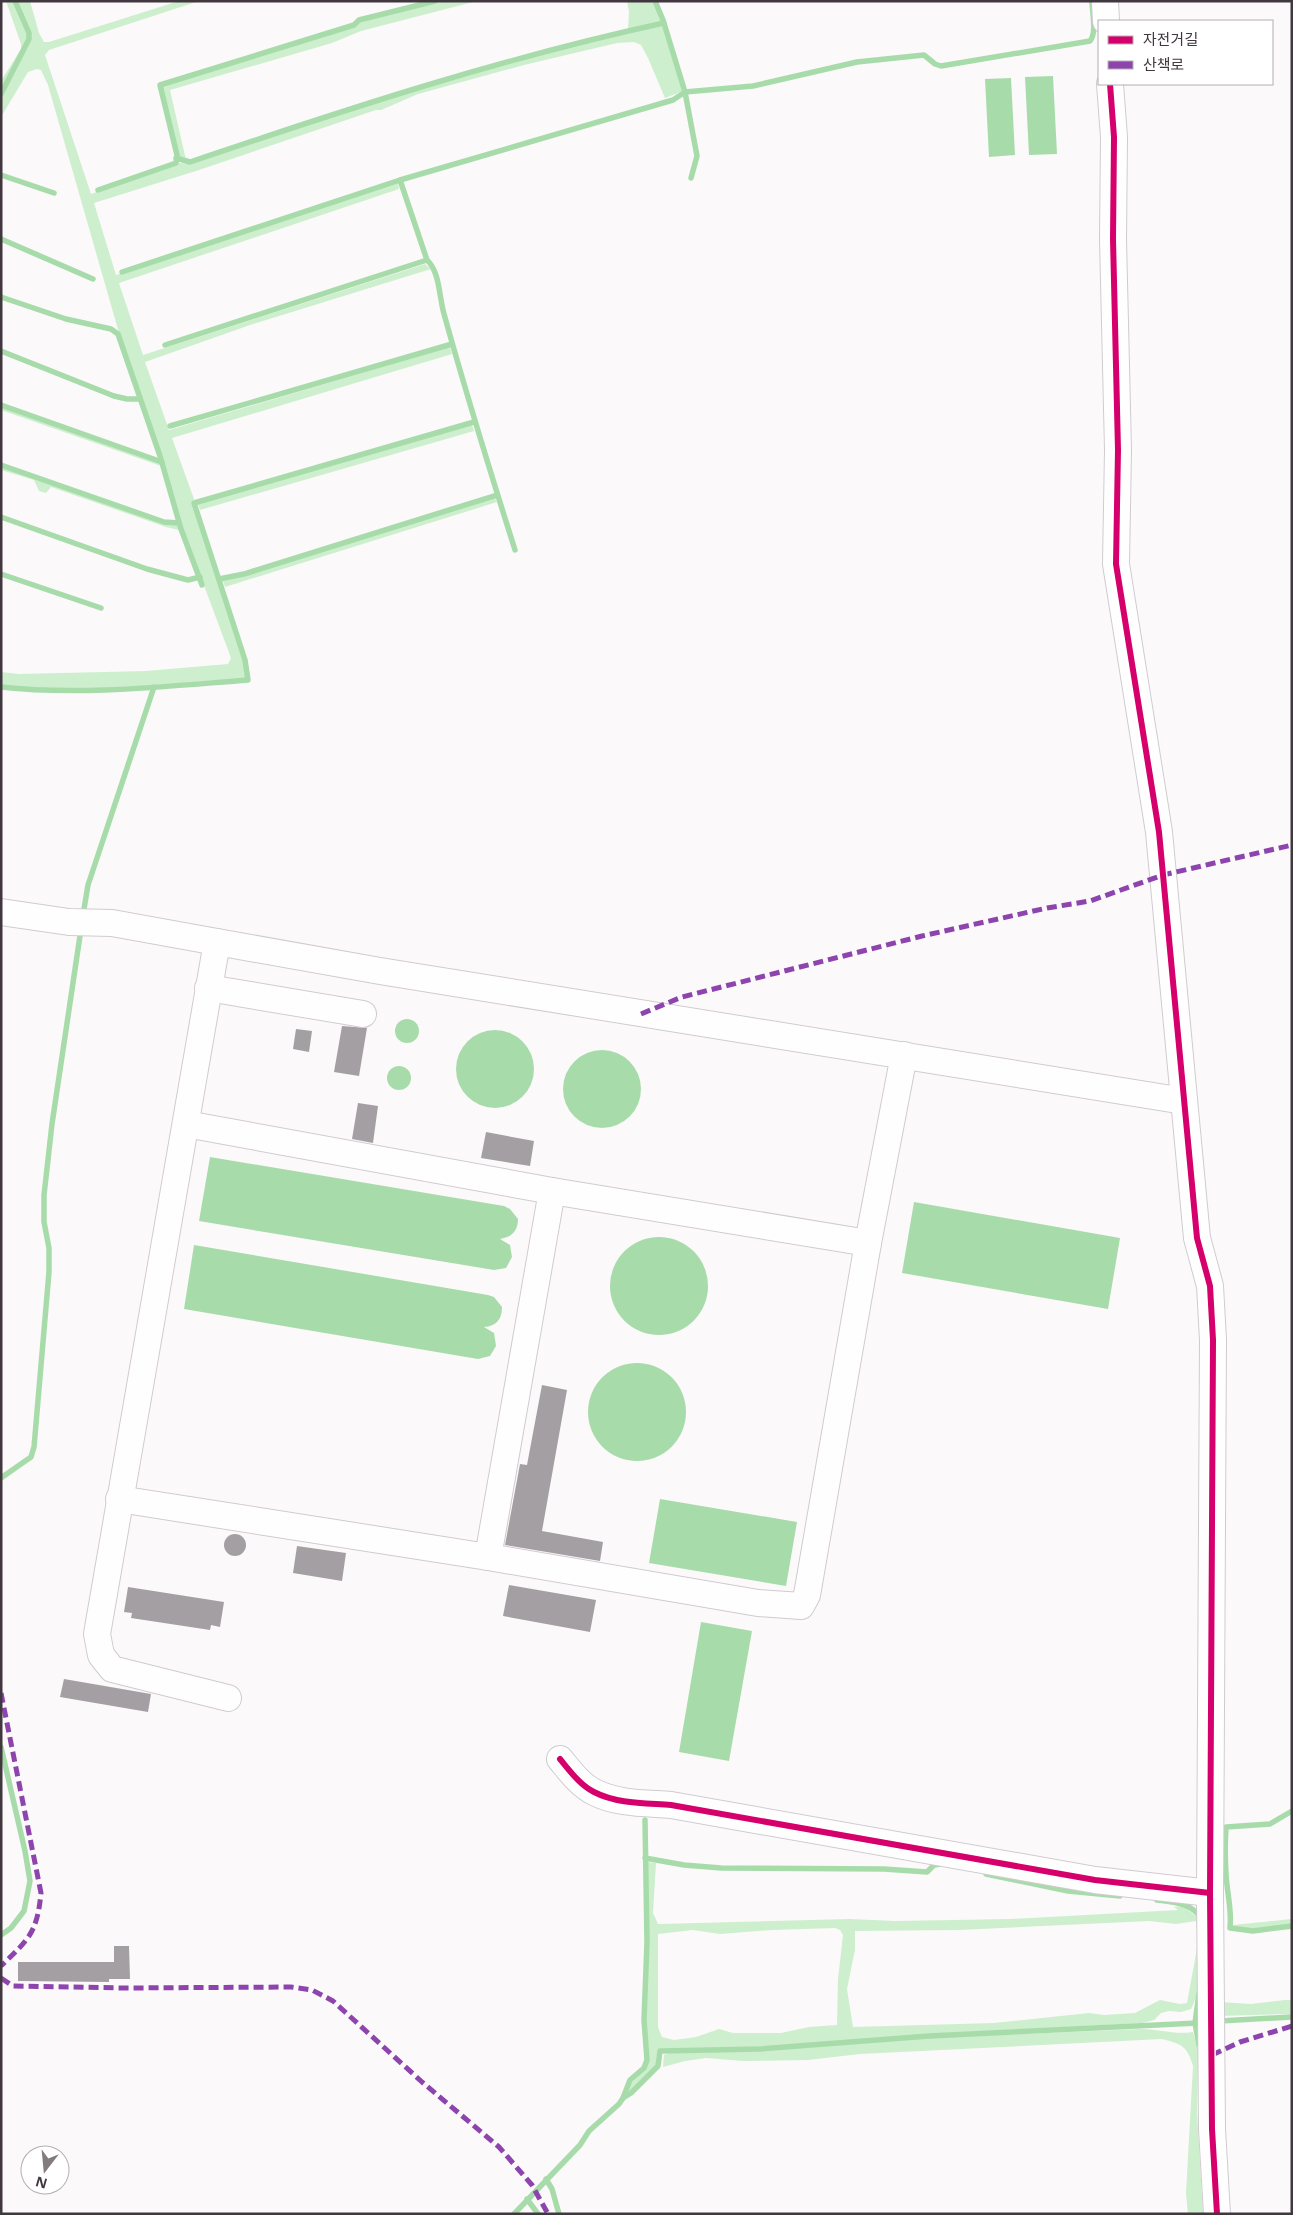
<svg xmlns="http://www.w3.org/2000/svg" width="1293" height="2215" font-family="'Open Sans','Noto Sans KR',sans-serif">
<rect width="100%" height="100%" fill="#fcf9fb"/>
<g fill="#cdefcd" fill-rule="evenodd">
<path d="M6,1H13L27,33L28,39L1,90V81L21,49V44Z"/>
<path d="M17,1H30L39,33L44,42H49L179,1H199L49,50L45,55L91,194L176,165L179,163L190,164L376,101L585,42L663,26L683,91L665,98L648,58L641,45L634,42L617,43L524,65L418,94L381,110H376L199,170L94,203L116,275L398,183L399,189L119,283L143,355L425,264L431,269L253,324L145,362L169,430L450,347L452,354L172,438L194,499L193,501L243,660L246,678C166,684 82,694 1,686V672L19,674L146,671L228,664L231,658L183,529L161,455L119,333L48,85L41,70L37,69L28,72L1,117V97L31,40V32Z"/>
<path d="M442,1H477L361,31L332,43L170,90L186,160L179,157L162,85L354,27L360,21Z"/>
<path d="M627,1H654L662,22L628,29L629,12Z"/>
<path d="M1,406L160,463L161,466L1,410Z"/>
<path d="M472,425L474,431L200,510L198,504Z"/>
<path d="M1,467L164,523L178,525L179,530L166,527L51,487L46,493L39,491L34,480L1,470Z"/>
<path d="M495,498L497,502L225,587L223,581Z"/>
<path d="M647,1862L656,1863L653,1913L658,1924L850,1919L895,1921L1010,1919L1178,1910L1174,1907C1184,1904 1192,1913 1199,1919C1200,1944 1204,1986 1191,2009L1181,2012L1169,2011L1161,2013L1154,2020L1142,2023L929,2034L760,2047L665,2049L660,2050L657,2054L656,2065L631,2092L625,2094C630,2078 646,2075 648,2061C650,2048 646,2032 646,2019C648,1966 647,1914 647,1862ZM1149,1921L1176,1924L1196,1921L1198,1943L1187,2003L1180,2004L1160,2000L1135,2013L1104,2015L1089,2013L994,2023L853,2027L847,1989L855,1950V1931L959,1930ZM835,1928L840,1930L843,1935L838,1979L837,2025L809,2027L781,2033H733L719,2029L696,2037L674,2040L662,2037L658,2027V1934L693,1930L720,1934L772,1930Z"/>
<path d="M1292,1919V1925L1254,1929L1236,1928L1233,1925Z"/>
<path d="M1285,2000H1292V2014L1220,2016L1221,2002L1251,2004Z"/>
<path d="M1141,2029C1159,2029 1175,2035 1193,2032L1198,2050L1197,2112L1203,2214H1188L1186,2193L1193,2066C1187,2046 1182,2044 1162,2039L860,2054L808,2060L743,2061L706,2058L685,2061L663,2067L664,2055L668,2053L761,2051L928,2038Z"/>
</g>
<g fill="#a7dcaa">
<path d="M1053,76L1057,154L1029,155L1025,77Z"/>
<path d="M1011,78L1015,155L989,157L985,79Z"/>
<circle cx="407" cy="1031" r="12"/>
<circle cx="495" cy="1069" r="39"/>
<circle cx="602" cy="1089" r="39"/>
<circle cx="399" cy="1078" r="12"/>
<path d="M210,1157L504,1206L510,1209L518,1219C518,1231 512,1237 500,1239L510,1245L512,1257L506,1268L494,1270L199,1221Z"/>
<path d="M914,1202L1120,1238L1108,1309L902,1273Z"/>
<circle cx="659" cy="1286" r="49"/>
<path d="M194,1245L488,1295L494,1297L502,1307C502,1320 496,1326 484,1327L494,1333L496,1346L490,1356L478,1359L184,1309Z"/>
<circle cx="637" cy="1412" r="49"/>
<path d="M660,1499L797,1522L786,1586L649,1563Z"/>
<path d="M701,1622L752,1631L729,1761L679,1752Z"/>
</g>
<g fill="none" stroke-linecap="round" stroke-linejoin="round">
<g stroke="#a7dcaa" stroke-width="5.5">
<path d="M655,1L663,20L685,92L697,156L691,178"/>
<path d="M1,94L29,39V33L15,1"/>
<path d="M176,158L190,162C347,109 502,58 664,23"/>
<path d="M1,175L54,193"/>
<path d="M98,190L176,163L177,155L160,85L354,25L359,20L435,1"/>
<path d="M1,239L93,279"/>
<path d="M122,272L400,180"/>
<path d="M1,297L66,319L111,329L118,334L160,456L181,529L202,585"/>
<path d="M165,345L427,260"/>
<path d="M1,351L114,396L127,399H140"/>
<path d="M1,405L162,462"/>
<path d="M170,426L452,344"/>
<path d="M1,465L164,522L179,523"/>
<path d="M1,517L147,569L188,580L200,577"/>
<path d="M515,550C490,471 466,393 444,314C439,297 440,272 427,260L400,180L673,100L685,92L753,86L857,62L924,55L935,64L941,66L1090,41C1097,33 1092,12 1092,1"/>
<path d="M1,574L101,608"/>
<path d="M219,579L244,574L497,495"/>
<path d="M1,687C80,696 169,686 248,680L245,660L194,503L474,422"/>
<path d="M83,915L88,885L154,687"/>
<path d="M1,1478L31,1457L34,1447L49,1272V1248L44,1222V1195L52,1124L81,929"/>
<path d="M1,1747L25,1851L30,1881L24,1911L11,1928L1,1935"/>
<path d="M1292,1811L1270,1824L1226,1827C1225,1843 1225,1858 1226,1874C1227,1893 1232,1910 1230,1928L1253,1931L1292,1926"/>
<path d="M645,1858L684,1865L721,1868L884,1869L927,1872L934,1865L941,1864"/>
<path d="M986,1874L1068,1891L1120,1896"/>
<path d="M1157,1900C1172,1902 1194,1903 1201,1919"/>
<path d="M1199,1993L1195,2023L1199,2045"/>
<path d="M1220,2021L1292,2017"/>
<path d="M623,2098L630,2080L644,2068L647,2060L644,2020L647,1942L645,1820"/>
<path d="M546,2179L552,2189L559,2214"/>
<path d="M527,2199L538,2214"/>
<path d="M514,2214L580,2145L589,2131L619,2104L623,2098L631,2093L658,2066L660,2051L760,2049L929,2036L1198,2023"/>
</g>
</g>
<g fill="#a49fa2">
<path d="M342,1026L367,1028L359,1076L334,1072Z"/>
<path d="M296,1029L312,1031L309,1052L293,1049Z"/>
<path d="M358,1103L378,1106L373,1143L352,1139Z"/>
<path d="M486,1132L534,1141L530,1166L481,1158Z"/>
<path d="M542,1385L567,1390L542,1531L603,1542L600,1561L505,1545L520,1464L527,1465Z"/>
<circle cx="235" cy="1545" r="11"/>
<path d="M297,1546L346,1553L342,1581L293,1573Z"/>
<path d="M509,1585L596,1600L590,1632L503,1616Z"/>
<path d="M128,1587L224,1602L220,1627L211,1625L210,1630L131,1618L132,1613L124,1612Z"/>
<path d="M64,1679L151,1694L148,1712L60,1697Z"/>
<path d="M114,1946H129L130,1979H109V1982L18,1981V1962H114Z"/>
</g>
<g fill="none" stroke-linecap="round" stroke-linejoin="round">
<g stroke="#d1cbd0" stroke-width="28">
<g id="minor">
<path d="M1105,1L1106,21"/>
<path d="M1110,84L1114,137L1113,239L1118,450L1116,564L1159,832L1197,1238L1210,1286L1213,1340L1210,1893L1212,2129L1217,2214"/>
<path d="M1,912L69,922L112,923L217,942"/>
<path d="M208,988L363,1014"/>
<path d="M186,1124L552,1191L868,1243"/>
<path d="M119,1499L488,1557L758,1603L801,1606L807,1595L868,1243L904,1055"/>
<path d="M488,1557L552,1191"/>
<path d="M228,1698L112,1669L101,1655L97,1634L217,942L380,971L1184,1101"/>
<path d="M560,1759C570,1771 580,1785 594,1792C617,1804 646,1803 671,1805L1095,1880L1210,1893"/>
</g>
</g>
<use href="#minor" stroke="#fffefe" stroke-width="26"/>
<g stroke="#8e44ad" stroke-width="5" stroke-dasharray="10 5" stroke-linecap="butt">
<path d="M641,1014L682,997L922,936L1047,908L1090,901L1163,875L1292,845"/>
<path d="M1,1693L41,1893C37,1933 29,1939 1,1966"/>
<path d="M1,1978L13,1986L125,1988L291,1987L312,1990L333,2001L422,2082L499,2147L532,2185L548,2214"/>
<path d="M1212,2055L1240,2042L1292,2026"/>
</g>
<g stroke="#fff" stroke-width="9">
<g id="cycleway">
<path d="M1110,84L1114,137L1113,239L1118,450L1116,564L1159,832L1197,1238L1210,1286L1213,1340L1210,1893L1212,2129L1217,2214"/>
<path d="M560,1759C570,1771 580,1785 594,1792C617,1804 646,1803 671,1805L1095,1880L1210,1893"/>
</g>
</g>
<use href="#cycleway" stroke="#d6006c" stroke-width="6"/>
</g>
<rect width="1293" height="2215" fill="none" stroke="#41373e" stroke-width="5"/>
<rect x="1098" y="20" width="175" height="65" fill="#ffffff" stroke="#b3afb2"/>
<rect x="1108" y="36" width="25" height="8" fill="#d6006c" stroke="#b3afb2"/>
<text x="1143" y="45" font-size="15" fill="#41373e">자전거길</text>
<rect x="1108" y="61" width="25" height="8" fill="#8e44ad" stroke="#b3afb2"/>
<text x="1143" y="70" font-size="15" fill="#41373e">산책로</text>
<g transform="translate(45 2170) rotate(196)"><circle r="24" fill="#ffffff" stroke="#b3afb2"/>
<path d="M0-4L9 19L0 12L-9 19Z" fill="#827b80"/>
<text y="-8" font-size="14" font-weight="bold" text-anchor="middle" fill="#41373e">N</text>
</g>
</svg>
